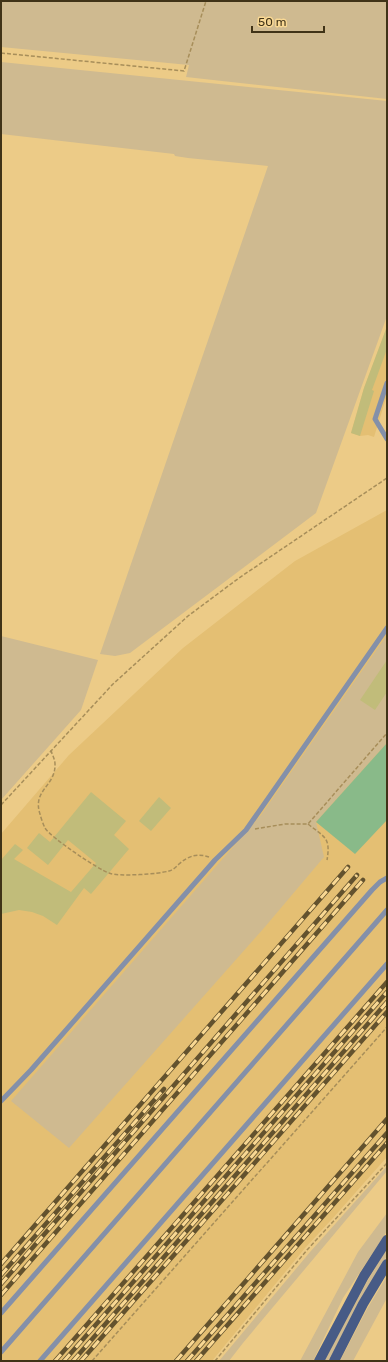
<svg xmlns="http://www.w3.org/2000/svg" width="388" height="1362" font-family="Rubik,sans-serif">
<rect width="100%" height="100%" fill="#eccb87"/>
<g fill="#e4bf73">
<path d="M387,327V395L374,437L368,435L360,436L351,433L364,388Z"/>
<path d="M387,510V1157L333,1218L305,1248L212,1361H1V834L69,755L183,648L295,561Z"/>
</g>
<g fill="#cfba90">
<path d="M1,1H387V99L186,77L189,65L1,47Z"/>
<path d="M1,62L387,101V316L316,513L130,653L115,656L100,654L268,166L188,158L175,156L174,154L1,134Z"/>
<path d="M387,635V743L316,822L324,857L264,928L69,1148L11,1101L261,815Z"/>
<path d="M1,636L98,660L81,710L1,800Z"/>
<path d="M387,1166V1171L243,1343L229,1361H219L310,1252Z"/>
<path d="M387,1213V1231L343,1298L313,1361H300L358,1252Z"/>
<path d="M387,1249V1256L358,1305L328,1361H324L368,1280Z"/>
<path d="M387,1276V1298L353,1361H340L367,1309Z"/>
</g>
<path fill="#89ba89" d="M387,743V820L355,854L316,822Z"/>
<g fill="#c1bc7a">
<path d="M386,329L387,349L372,390L374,391L360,436L351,433L364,388Z"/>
<path d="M387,660V692L375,710L360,700Z"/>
<path d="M91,792L126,821L114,835L129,849L91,894L84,888L57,925L43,916L32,912L19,910L1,914V860L15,844L23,850L14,859L71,892L96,863L68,840L48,865L27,848L39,833L50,842Z"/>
<path d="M159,797L171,808L151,831L139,821Z"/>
</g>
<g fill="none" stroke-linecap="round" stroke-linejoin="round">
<g stroke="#a78e5a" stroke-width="1.5" stroke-dasharray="4 2" stroke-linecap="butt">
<path d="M1,53L184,71L206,1"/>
<path d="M51,750C52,755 55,759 55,764C56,786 32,790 40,814C41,818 43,824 45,828C50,837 99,870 109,873C118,877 159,874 169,871C173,870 176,867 179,864C188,856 197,853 209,857"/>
<path d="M1,805L113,684L188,616L239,578L387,478"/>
<path d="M308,824C324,837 331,837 327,860"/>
<path d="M255,829L285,824H308L387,733"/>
<path d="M92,1361L387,1027"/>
<path d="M215,1361L307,1250L387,1163"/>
</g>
<g stroke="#8490a9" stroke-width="5">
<path d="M387,383L375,419L387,439"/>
<path d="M1,1101L31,1070L215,860L246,830L387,628"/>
<path d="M1,1313L372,890L380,882L387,878"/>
<path d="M1,1352L387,910"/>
<path d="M40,1361L387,964"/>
</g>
<g stroke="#475b86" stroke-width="10">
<path d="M319,1361L364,1276L387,1240"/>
<path d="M334,1361L363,1304L387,1264"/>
</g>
<g stroke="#63522e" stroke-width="4.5">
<g id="rail">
<path d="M1,1264L348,867"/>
<path d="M1,1275L164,1089"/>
<path d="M1,1284L357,875"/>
<path d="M1,1295L363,880"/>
<path d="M55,1361L387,982"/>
<path d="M64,1361L387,992"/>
<path d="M73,1361L387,1002"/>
<path d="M81,1361L387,1012"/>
<path d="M176,1361L387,1119"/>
<path d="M187,1361L387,1133"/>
<path d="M196,1361L387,1143"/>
</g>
</g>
<use href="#rail" stroke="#f9d893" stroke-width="3" stroke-dasharray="9" stroke-linecap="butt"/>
</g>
<rect width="388" height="1362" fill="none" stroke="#403317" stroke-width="4"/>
<path d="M252 26v6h72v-6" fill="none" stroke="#403317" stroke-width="2"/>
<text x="258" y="26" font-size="12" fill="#403317" stroke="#f9d893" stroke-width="3" paint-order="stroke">50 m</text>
</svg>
